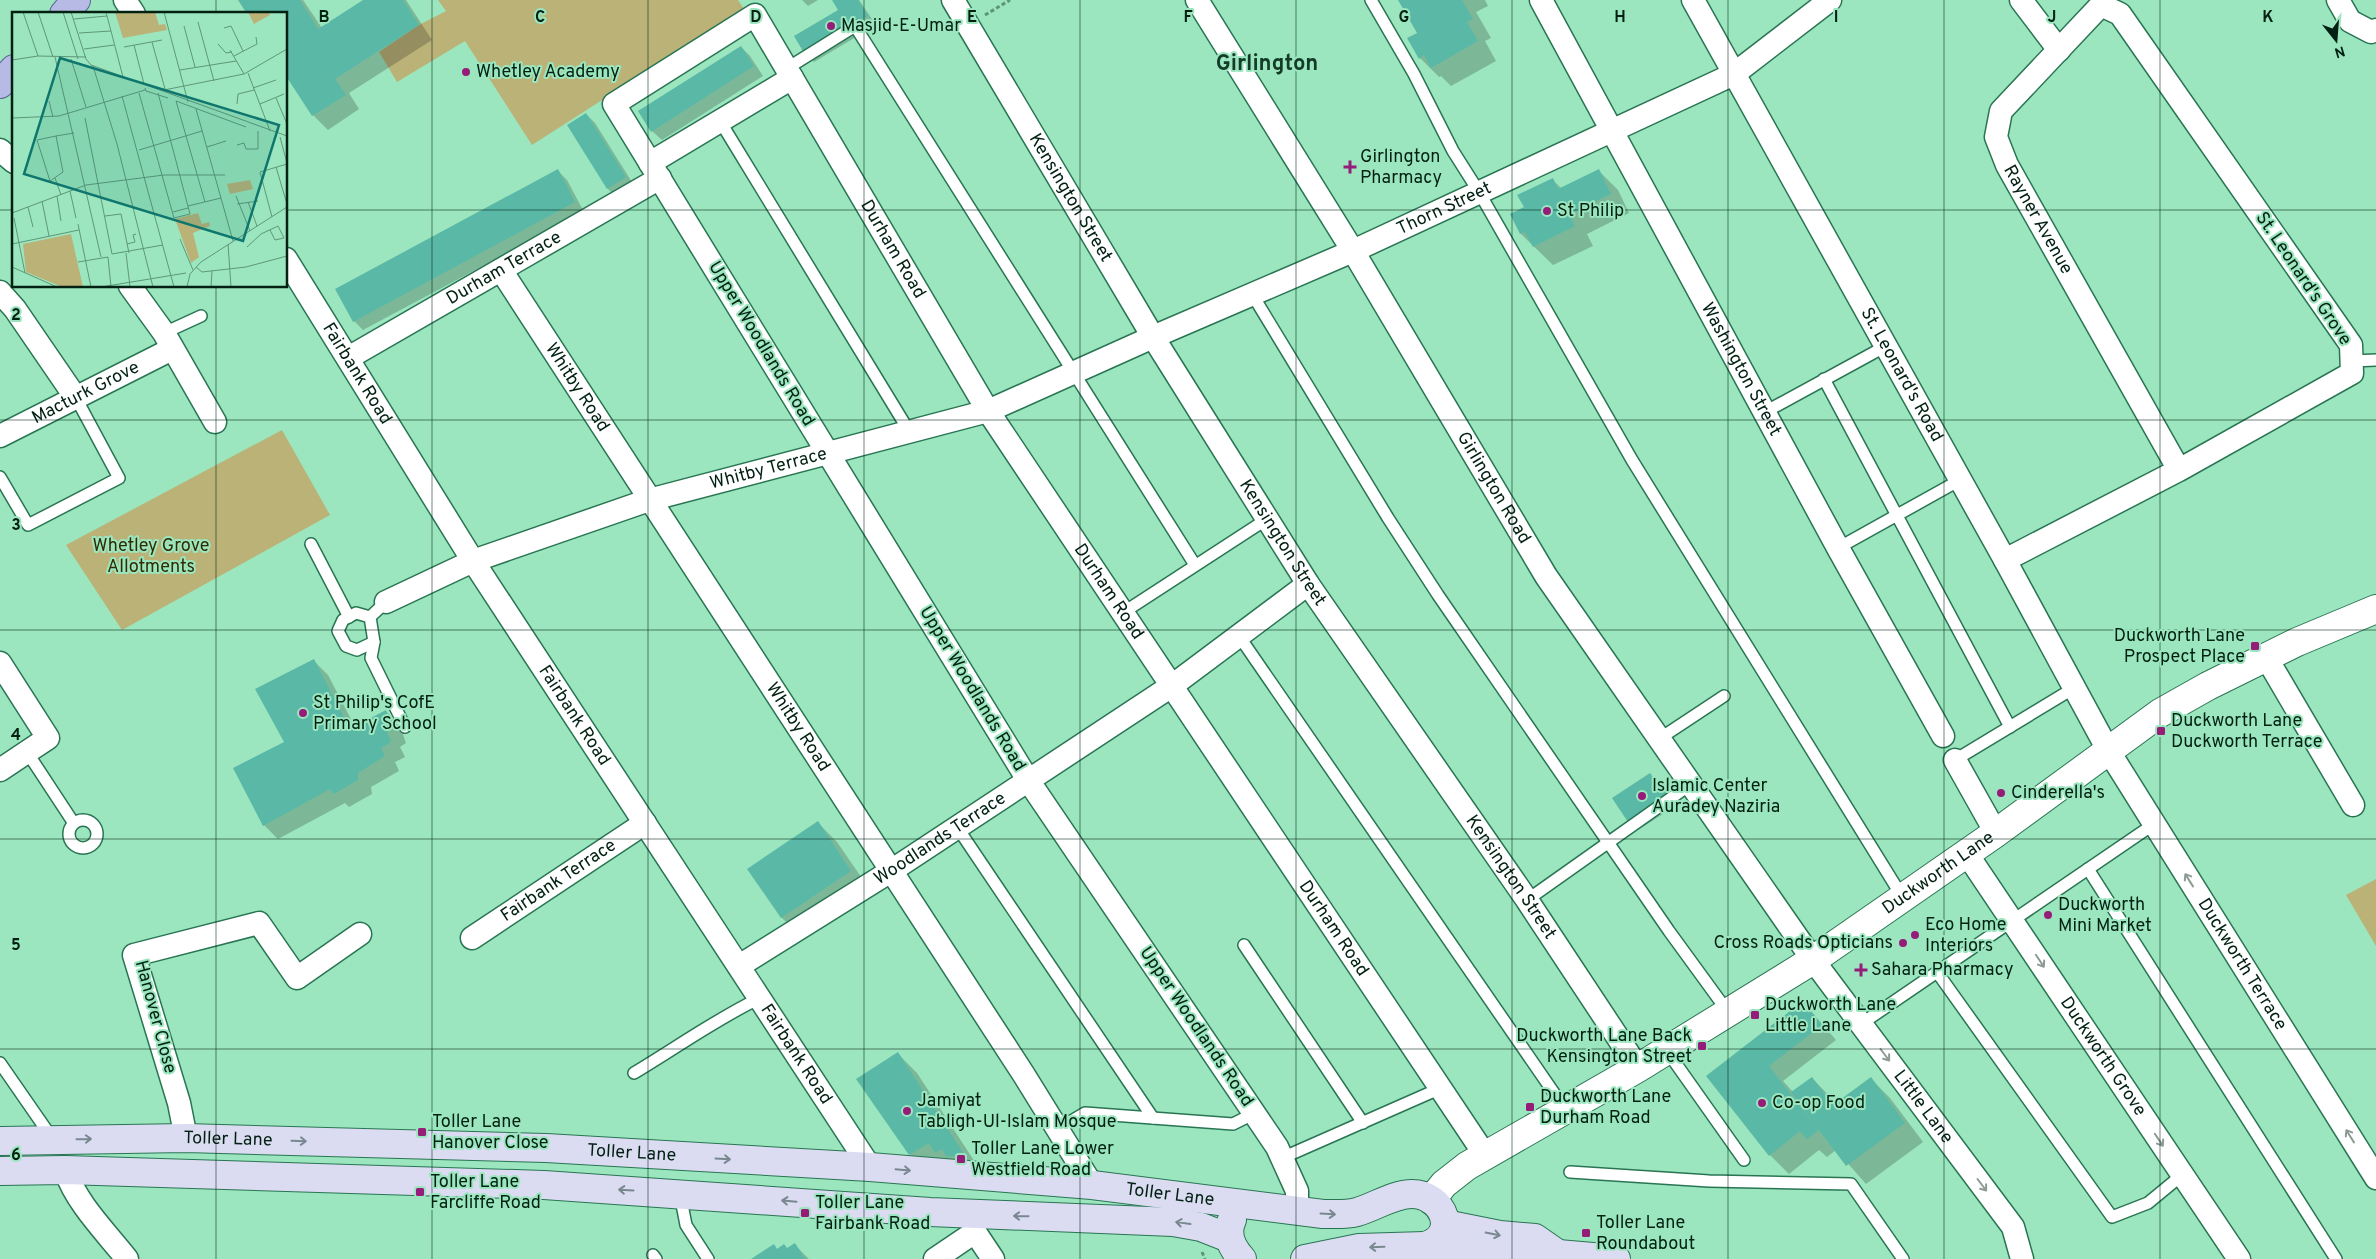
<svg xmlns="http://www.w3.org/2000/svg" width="2376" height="1259" font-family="Overpass,sans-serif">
<rect width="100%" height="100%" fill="#9be6be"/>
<g fill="#bbb278">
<path d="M438,0H738L744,9L532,145L465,41L397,82L379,52L419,25L446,11Z"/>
<path d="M282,430L330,515L122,630L66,545Z"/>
<path d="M2376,879V946L2346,895Z"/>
</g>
<g fill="#0003">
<path d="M239,0H303L322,28L366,0H406L432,40L349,93L359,109L328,130L313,115L286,73V14Z"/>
<path d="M802,0H818L808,6Z"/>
<path d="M833,0H859L876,25L814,62L805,52L840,11Z"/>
<path d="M1400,0H1485L1488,6L1476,12L1491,38L1485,41L1496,61L1451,86L1441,76L1439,77L1420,58L1418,33Z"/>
<path d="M741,47L750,56L763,76L662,140L652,131Z"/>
<path d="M586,114L595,123L635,187L617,198L608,189L568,125Z"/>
<path d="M558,171L567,180L584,212L363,330L354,321Z"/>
<path d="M1599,171L1618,190L1629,213L1587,234L1593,246L1553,265L1521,234L1525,208L1552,179L1562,189Z"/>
<path d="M314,661L328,675L355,727L386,711L400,726L406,743L400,747L405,757L395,762L399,771L371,787L372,794L349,807L345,803L278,839L264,825L285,742Z"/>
<path d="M1650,774L1661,786L1664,784L1680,803L1638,830L1629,821Z"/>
<path d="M818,823L837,842L870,890L801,937L782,918L749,869Z"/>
<path d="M1803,1002L1836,1040L1783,1081L1793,1092L1812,1078L1837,1104L1871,1079L1890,1098L1923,1142L1866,1184L1836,1150L1827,1157L1819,1150L1789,1174L1770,1155L1708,1076Z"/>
<path d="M898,1054L917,1073L984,1176L929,1173L910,1154Z"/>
<path d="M795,1245L809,1259H753L774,1246L778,1250L788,1249Z"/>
</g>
<g fill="#5ab8a7">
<path d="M238,0H300L318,29L363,0H403L419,25L335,79L346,95L312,116L286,76V14H247Z"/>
<path d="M832,0H858L868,16L804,53L794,36L838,10Z"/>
<path d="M1398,0H1462L1473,19L1467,22L1478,41L1431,68L1424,55L1419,59L1407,38L1417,33Z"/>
<path d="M741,46L754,66L651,132L638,111Z"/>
<path d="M586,113L626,177L607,189L567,125Z"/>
<path d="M558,169L575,202L353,322L335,289Z"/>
<path d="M1599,169L1611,194L1569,214L1575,226L1533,247L1525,232L1520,234L1510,214L1524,207L1517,195L1553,178L1558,189Z"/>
<path d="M314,659L350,729L386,710L392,728L387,732L391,742L381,748L385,756L358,773V780L334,794L330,789L263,826L233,768L284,742L255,689Z"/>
<path d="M1650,773L1659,786L1664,782L1672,793L1628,822L1612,798Z"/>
<path d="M818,821L851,871L781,918L747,869Z"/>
<path d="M1803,1001L1822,1025L1769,1066L1816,1127L1791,1092L1812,1077L1833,1105L1871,1077L1905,1123L1846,1166L1819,1130L1807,1139L1800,1131L1769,1156L1706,1076Z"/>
<path d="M898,1052L966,1157L946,1156L942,1149L935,1153L929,1143L909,1155L856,1079Z"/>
<path d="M795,1243L805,1259H751L774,1244L777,1249L784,1244L787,1248Z"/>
</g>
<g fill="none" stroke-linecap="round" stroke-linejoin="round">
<g stroke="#297553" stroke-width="14">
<g id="service">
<path d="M1371,0L1414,74L1453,151L1479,192L1632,460L1903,898"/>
<path d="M786,69L855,26L1195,565"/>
<path d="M720,121L909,431"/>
<path d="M1252,294L1388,518L1438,595L1669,931L1728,1012"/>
<path d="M164,333L201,316"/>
<path d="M2352,361L2376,360"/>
<path d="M1824,379L2010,727"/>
<path d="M1765,412L1886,346"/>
<path d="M0,477L28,525L119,478L76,398"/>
<path d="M311,544L349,617"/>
<path d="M1838,548L1960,480"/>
<path d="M386,602L370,617L374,642L371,658L405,727"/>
<path d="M1124,612L1267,519"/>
<path d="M370,617L356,613L343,620L338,631L346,646L357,650L374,642"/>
<path d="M1239,636L1565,1109"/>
<path d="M1659,739L1724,696"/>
<path d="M27,752L73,822"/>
<path d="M1955,760L2074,688"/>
<circle cx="83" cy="834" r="14"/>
<path d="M957,827L1153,1118"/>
<path d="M2088,869L2336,1259"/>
<path d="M1527,900L1691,784"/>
<path d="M1244,945L1363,1123"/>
<path d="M1937,972L2112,1217L2148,1203L2182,1175"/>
<path d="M1861,1024L2154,824"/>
<path d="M1667,1051L1744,1160"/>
<path d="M0,1063L52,1138"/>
<path d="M634,1073C676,1048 716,1019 760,998"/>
<path d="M1058,1129L1085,1113L1233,1124L1255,1113"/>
<path d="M1282,1158L1441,1088"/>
<path d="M1570,1172L1709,1181L1851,1184L1903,1259"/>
<path d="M680,1194L686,1225L708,1259"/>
<path d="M653,1255L656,1259"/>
</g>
</g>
<g stroke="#297553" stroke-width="25">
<g id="minor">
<path d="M125,0L134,14"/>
<path id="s1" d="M953,0L1153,337L1308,584L1527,900L1638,1068"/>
<path id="s2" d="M1197,0L1353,251L1546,576L1813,960L2013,1227L2022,1259"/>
<path id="s3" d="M1541,0L1838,548L1943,736"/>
<path id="s4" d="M1693,0L2005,560L2108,750L2376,1178"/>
<path d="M2021,0L2059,50"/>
<path d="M2338,0L2350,21L2371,32L2376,30"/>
<path d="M0,150L14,162"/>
<path d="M650,163L792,78"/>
<path id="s5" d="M286,259L473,561L870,1167"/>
<path id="s6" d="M501,270L1024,1075L1092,1185"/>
<path d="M130,286L164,333L215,422"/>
<path d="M0,292L15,309L76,398"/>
<path id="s7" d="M348,358L660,178"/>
<path id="s8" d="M0,436L172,349"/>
<path id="s9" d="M2005,560L2179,470L2352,373L2351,345L2120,14L2101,5L2001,111L1996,137L2007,165L2179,470"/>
<path id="s10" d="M386,602L473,561L649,500L988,411L1153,337L1353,251L1734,74L1830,0"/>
<path d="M2266,657L2353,805"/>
<path d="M0,663L48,738L0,770"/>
<path d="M1955,760L1996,833"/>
<path id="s11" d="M1967,854L2239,1259"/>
<path id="s12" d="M472,938L645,823"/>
<path id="s13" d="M739,966L891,871L1173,685L1308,584"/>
<path d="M186,1138L179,1103L134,955L259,923L297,978L360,934"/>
<path d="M65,1170C77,1204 105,1231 127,1259"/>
<path id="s14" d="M1297,1209V1191L1277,1147L1028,780L614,104L755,15L988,411L1485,1155"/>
<path d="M972,1215L975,1232L993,1259"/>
<path d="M935,1259L975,1232"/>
</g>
</g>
<g stroke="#297553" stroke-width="30">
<g id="tertiary">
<path id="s15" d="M1431,1200L1444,1184L1467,1166L1638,1068L1813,960L1996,833L2160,713L2208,686L2297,642L2376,609"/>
</g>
</g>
<g stroke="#297553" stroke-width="30">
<g id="secondary">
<path id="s16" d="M0,1141L186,1138L546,1148L870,1167L1092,1185L1323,1214C1334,1214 1346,1215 1357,1212C1375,1207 1393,1194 1412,1194C1443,1194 1461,1235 1425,1246"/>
<path d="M0,1171L65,1170L544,1185L930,1212L1173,1222L1201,1227L1229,1238"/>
<path d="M1232,1220C1225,1234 1232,1248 1242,1259"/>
<path d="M1445,1224L1500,1235L1535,1238L1558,1254"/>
<path d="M1305,1259L1359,1248L1425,1246L1523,1259"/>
<path d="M1540,1259L1558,1254L1616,1259"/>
</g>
</g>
<g stroke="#596791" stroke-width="30">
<g id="primary">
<path d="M64,14L76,0"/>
<path d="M0,84L14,69"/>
</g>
</g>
<g stroke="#5c9578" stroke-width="3" stroke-dasharray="4 2.5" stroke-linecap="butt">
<path d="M985,15L1010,0"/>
<path d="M1202,1252L1205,1259"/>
</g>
<use href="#service" stroke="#fff" stroke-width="11"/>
<use href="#minor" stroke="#fff" stroke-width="22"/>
<use href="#tertiary" stroke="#fff" stroke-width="28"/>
<use href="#secondary" stroke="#dbdcf2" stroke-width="28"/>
<use href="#primary" stroke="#b8bae6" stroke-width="28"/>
</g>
<defs><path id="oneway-shaft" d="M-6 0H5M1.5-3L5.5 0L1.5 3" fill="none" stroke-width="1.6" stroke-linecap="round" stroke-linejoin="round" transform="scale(1.25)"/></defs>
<g stroke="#8d9b95">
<use href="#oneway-shaft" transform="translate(2189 880) rotate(-122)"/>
<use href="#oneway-shaft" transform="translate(2040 961) rotate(56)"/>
<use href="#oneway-shaft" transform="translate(1885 1055) rotate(53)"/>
<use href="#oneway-shaft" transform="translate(2350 1136) rotate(-122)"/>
<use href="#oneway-shaft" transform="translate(2159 1140) rotate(56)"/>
<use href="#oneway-shaft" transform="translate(1982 1185) rotate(53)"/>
</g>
<g stroke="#79888e">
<use href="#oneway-shaft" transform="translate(84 1139) rotate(-1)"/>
<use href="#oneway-shaft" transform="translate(299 1141) rotate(2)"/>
<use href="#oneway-shaft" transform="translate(723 1159) rotate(3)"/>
<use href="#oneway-shaft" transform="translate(903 1170) rotate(5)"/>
<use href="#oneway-shaft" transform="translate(626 1190) rotate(-177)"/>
<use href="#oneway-shaft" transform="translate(789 1201) rotate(-175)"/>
<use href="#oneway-shaft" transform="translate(1328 1214) rotate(3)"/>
<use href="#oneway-shaft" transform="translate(1021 1216) rotate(-179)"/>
<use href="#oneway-shaft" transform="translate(1183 1223) rotate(-172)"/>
<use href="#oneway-shaft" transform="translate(1493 1234) rotate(11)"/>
<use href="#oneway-shaft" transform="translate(1377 1247) rotate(178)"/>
</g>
<path fill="none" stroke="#022113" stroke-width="1" stroke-opacity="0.55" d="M216,0V14M432,0V1259M648,0V1259M864,0V1259M1080,0V1259M1296,0V1259M1512,0V1259M1728,0V1259M1944,0V1259M2160,0V1259M0,210H14M286,210H2376M216,286V1259M0,420H2376M0,630H2376M0,839H2376M0,1049H2376"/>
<g fill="#951c78" stroke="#9be6be" stroke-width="2">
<circle cx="831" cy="26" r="5"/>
<circle cx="466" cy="72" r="5"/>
<path d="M1347.5 159.5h5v5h5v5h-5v5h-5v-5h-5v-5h5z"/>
<circle cx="1547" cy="211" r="5"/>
<rect x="2250" y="641" width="10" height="10" rx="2.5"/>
<circle cx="303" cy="713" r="5"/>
<rect x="2156" y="726" width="10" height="10" rx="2.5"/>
<circle cx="2001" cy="793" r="5"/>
<circle cx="1642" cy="796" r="5"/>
<circle cx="2048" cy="915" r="5"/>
<circle cx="1915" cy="935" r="5"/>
<circle cx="1903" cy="943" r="5"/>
<path d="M1858.5 962.5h5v5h5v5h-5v5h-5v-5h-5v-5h5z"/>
<rect x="1750" y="1010" width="10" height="10" rx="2.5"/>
<rect x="1697" y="1041" width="10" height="10" rx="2.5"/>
<circle cx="1762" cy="1103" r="5"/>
<rect x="1525" y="1102" width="10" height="10" rx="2.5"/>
<circle cx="907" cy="1111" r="5"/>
<rect x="417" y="1127" width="10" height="10" rx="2.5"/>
<rect x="956" y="1154" width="10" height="10" rx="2.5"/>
<rect x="415" y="1187" width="10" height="10" rx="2.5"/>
<rect x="800" y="1208" width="10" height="10" rx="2.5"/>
<rect x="1581" y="1228" width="10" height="10" rx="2.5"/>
</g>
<g text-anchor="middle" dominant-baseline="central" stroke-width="4" stroke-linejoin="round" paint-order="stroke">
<g font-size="18" fill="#022113" stroke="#9be6be" text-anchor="start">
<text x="841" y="26">Masjid-E-Umar</text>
<text x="476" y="72">Whetley Academy</text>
<text x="1360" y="157">Girlington<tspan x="1360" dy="21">Pharmacy</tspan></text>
<text x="1557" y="211">St Philip</text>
<text x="2245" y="636" text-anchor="end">Duckworth Lane<tspan x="2245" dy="21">Prospect Place</tspan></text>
<text x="313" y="703">St Philip's CofE<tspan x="313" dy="21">Primary School</tspan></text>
<text x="2171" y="721">Duckworth Lane<tspan x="2171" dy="21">Duckworth Terrace</tspan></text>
<text x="1652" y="786">Islamic Center<tspan x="1652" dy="21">Auradey Naziria</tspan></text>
<text x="2011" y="793">Cinderella's</text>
<text x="2058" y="905">Duckworth<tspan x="2058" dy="21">Mini Market</tspan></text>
<text x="1925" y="925">Eco Home<tspan x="1925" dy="21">Interiors</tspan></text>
<text x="1893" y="943" text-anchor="end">Cross Roads Opticians</text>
<text x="1871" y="970">Sahara Pharmacy</text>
<text x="1765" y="1005">Duckworth Lane<tspan x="1765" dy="21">Little Lane</tspan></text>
<text x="1692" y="1036" text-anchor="end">Duckworth Lane Back<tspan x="1692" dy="21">Kensington Street</tspan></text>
<text x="1540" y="1097">Duckworth Lane<tspan x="1540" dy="21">Durham Road</tspan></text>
<text x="917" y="1101">Jamiyat<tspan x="917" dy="21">Tabligh-Ul-Islam Mosque</tspan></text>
<text x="1772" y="1103">Co-op Food</text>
<text x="432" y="1122">Toller Lane<tspan x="432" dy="21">Hanover Close</tspan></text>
<text x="971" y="1149">Toller Lane Lower<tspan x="971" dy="21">Westfield Road</tspan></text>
<text x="430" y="1182">Toller Lane<tspan x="430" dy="21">Farcliffe Road</tspan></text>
<text x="815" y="1203">Toller Lane<tspan x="815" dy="21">Fairbank Road</tspan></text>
<text x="1596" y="1223">Toller Lane<tspan x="1596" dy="21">Roundabout</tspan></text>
</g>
<g font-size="18" fill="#022113" stroke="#9be6be">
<text stroke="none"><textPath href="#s1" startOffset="230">Kensington Street</textPath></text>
<text stroke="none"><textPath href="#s10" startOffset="1132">Thorn Street</textPath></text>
<text stroke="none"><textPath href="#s9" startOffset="1112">Rayner Avenue</textPath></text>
<text stroke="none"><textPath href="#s14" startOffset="1741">Durham Road</textPath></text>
<text stroke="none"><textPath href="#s7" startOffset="180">Durham Terrace</textPath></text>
<text transform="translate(2303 279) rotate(56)">St. Leonard's Grove</text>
<text transform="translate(761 344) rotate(59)">Upper Woodlands Road</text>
<text stroke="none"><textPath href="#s3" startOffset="420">Washington Street</textPath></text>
<text stroke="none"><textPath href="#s5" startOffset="135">Fairbank Road</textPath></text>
<text stroke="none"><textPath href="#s4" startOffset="429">St. Leonard's Road</textPath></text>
<text stroke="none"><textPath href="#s6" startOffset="140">Whitby Road</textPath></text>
<text stroke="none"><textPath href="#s8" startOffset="96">Macturk Grove</textPath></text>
<text stroke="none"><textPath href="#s10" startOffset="406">Whitby Terrace</textPath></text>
<text stroke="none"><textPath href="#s2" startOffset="571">Girlington Road</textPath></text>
<text stroke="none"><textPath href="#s1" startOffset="635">Kensington Street</textPath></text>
<text stroke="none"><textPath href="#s14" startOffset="2146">Durham Road</textPath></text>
<text transform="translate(972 689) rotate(59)">Upper Woodlands Road</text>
<text stroke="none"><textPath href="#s5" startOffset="540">Fairbank Road</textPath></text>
<text stroke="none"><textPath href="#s6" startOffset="545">Whitby Road</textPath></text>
<text stroke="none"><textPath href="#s13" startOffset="238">Woodlands Terrace</textPath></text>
<text stroke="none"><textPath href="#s15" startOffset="605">Duckworth Lane</textPath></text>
<text stroke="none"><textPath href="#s1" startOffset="1040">Kensington Street</textPath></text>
<text stroke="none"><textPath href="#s12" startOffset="104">Fairbank Terrace</textPath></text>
<text stroke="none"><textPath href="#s14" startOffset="2551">Durham Road</textPath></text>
<text stroke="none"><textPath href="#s4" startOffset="1110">Duckworth Terrace</textPath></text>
<text transform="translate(155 1017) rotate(75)">Hanover Close</text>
<text transform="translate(1196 1027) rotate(56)">Upper Woodlands Road</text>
<text stroke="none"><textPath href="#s5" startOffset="945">Fairbank Road</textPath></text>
<text stroke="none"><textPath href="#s11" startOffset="244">Duckworth Grove</textPath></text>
<text stroke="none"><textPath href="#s2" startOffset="1325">Little Lane</textPath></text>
<text stroke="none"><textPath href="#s16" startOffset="228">Toller Lane</textPath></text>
<text stroke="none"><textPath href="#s16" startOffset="632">Toller Lane</textPath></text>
<text stroke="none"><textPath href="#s16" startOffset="1172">Toller Lane</textPath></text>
</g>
<g font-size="18" fill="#312b00" stroke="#9be6be">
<text x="151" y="546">Whetley Grove<tspan x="151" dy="21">Allotments</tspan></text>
</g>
<g font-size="22" font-weight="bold" fill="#133b28" stroke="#9be6be">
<text x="1267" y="64">Girlington</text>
</g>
</g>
<g transform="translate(12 12)">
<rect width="275" height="275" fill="#9be6be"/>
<path d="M103,0H143L147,13L153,12L155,18L111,26ZM236,0H257L258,3L242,12ZM238,168L241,177L218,182L215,172ZM186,201L190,212L197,210L198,214L181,221L187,245L179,251L163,207ZM59,222L71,275H50L14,260L11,232Z" fill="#bbb278"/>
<path fill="none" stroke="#5e977a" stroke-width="1" d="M11,0L26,44M26,0L41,45M51,0L66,47M59,0L74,47L79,53L275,124M94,0L111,65M152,0L176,90M62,7L95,4M186,10L202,69M172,14L183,55M212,16L219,14L231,39M67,21L99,19M140,30L153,77M206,32L214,41L220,40M122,33L132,72M112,35L150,28M72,37L102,33M218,38L232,62M222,44L245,32L244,25M43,45L89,245M59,47L74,95M0,48L26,44L74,45M81,54L105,132L141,275M168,58L224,49M236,61L258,119M133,76L134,79L156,86M241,76L264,68M152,78L232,62L275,37M127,81L162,206L178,202L146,81M110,84L162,275M264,86L275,112M37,89L41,105M164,89L193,190M164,89L234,115M225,92L226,82L242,78M248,92L272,82M184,97L221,229M0,106L47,104L133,78M73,106L100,242L151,233M44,124L51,160L38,169L25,128L44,124L62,121M268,125L275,151M225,133L232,131L234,137H246V119M195,135L214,129M127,138L190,119M264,155L275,192M43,166L49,183M58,179L64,206M45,184L49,209M224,184L238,219M30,189L37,224M236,190L245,214M225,192L246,189M176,194L209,186M16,195L21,215M161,200L176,196M0,201L74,173L152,163H213M93,204L109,202L117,241M260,205L248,160L275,152M2,206L13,261M66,212L79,275M168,227L181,258M0,232L67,218M115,232L123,230L121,223L124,222M216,232L219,275M235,235L249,222L266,214L272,226L263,228L258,218M114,241L118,275M66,250L96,245L99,275M0,255L45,275M184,255L190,260L234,255L275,244M89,275L174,261M175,275L178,262L189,250L275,195M199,275L200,259"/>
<path fill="#0f766e" fill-opacity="0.15" stroke="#0f766e" stroke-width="2.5" d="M48,46L267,113L231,229L12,162Z"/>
<rect width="275" height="275" fill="none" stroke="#022113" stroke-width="2.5"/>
</g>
<g font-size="16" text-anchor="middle" font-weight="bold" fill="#022113" stroke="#9be6be" stroke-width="4" stroke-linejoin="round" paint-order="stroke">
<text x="324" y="22">B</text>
<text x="540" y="22">C</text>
<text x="756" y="22">D</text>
<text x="972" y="22">E</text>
<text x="1188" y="22">F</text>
<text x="1404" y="22">G</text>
<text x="1620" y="22">H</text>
<text x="1836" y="22">I</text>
<text x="2052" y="22">J</text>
<text x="2268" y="22">K</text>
<text x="16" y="320">2</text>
<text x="16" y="530">3</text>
<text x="16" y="740">4</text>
<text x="16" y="950">5</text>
<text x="16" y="1160">6</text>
</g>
<g transform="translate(2336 40) rotate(163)" stroke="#9be6be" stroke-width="4" paint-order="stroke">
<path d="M0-4L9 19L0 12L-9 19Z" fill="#022113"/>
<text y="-8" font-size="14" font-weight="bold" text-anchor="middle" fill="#022113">N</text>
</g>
</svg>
